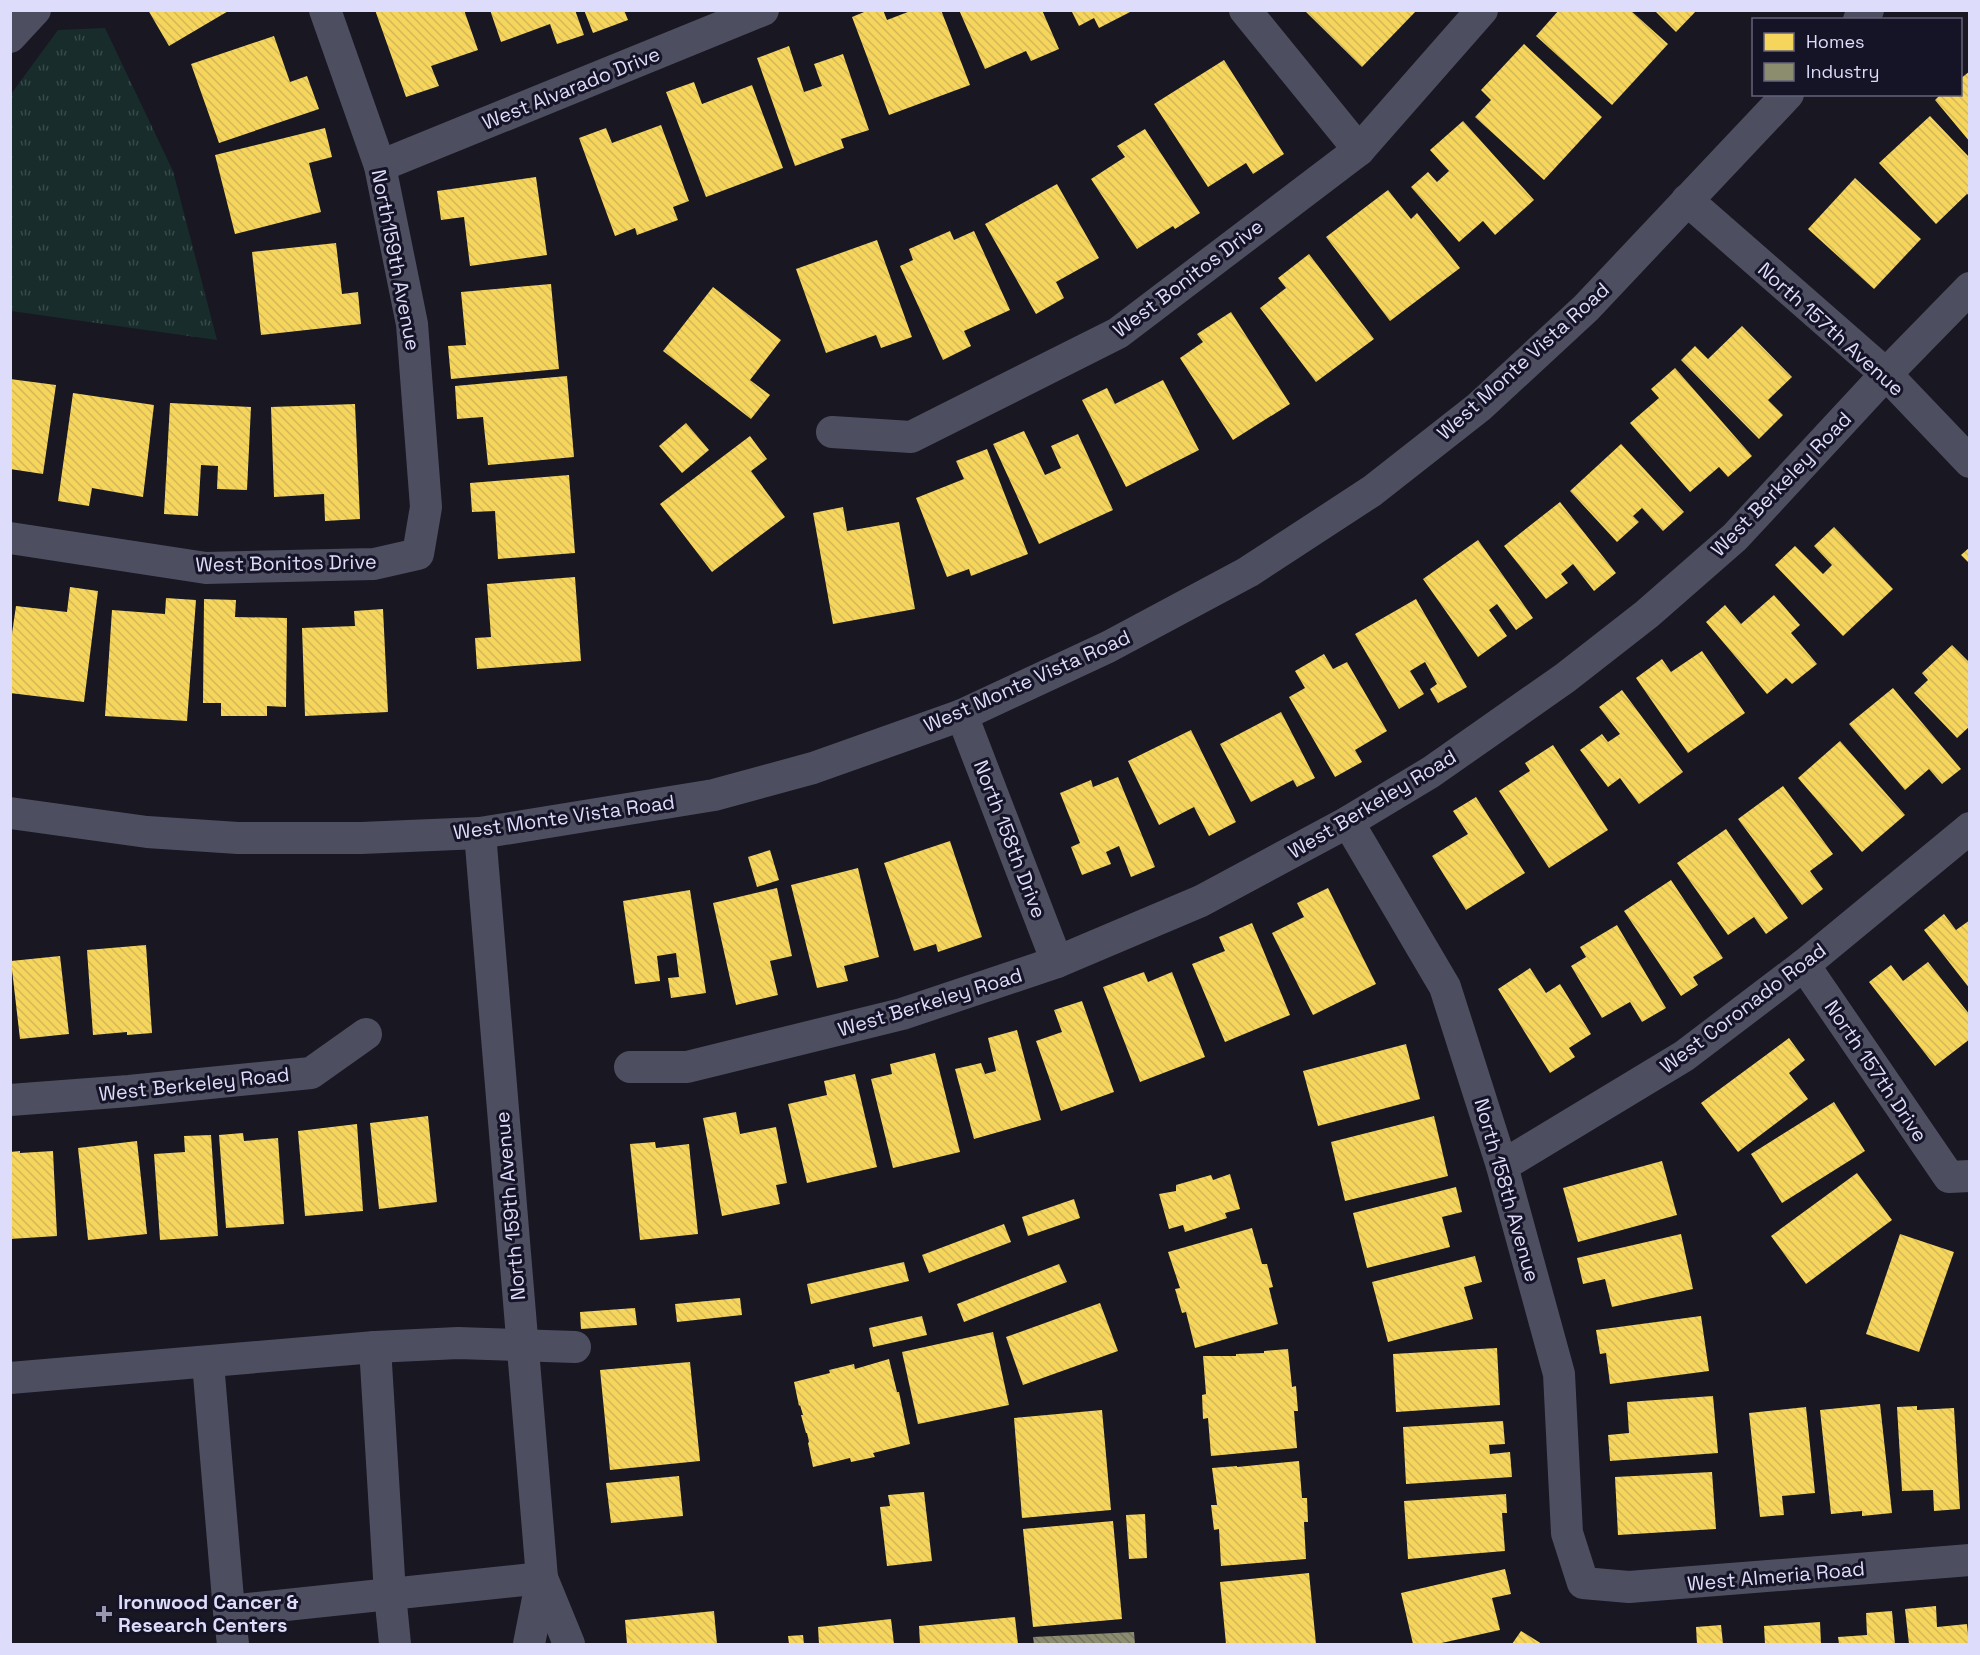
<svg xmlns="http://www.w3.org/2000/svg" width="1980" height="1655" font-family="'Space Grotesk',sans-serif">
<defs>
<pattern id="park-tufts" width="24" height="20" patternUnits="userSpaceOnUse" patternTransform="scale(1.5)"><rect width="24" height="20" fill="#172c2b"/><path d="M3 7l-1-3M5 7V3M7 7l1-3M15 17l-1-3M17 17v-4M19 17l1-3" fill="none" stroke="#384a4b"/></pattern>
<pattern id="homes-back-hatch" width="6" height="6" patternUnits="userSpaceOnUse" patternTransform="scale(1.5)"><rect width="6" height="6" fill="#f6d55c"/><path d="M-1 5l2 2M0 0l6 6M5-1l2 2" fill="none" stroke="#d2b859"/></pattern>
<pattern id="industry-back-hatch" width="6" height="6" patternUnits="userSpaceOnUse" patternTransform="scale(1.5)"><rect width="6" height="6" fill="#8c8c6e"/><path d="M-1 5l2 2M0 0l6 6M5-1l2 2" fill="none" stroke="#727262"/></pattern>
</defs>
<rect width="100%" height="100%" fill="#181722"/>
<path fill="url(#park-tufts)" d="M105,28L173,171L217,340L11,311V94L58,30Z"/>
<g fill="url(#homes-back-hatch)">
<path d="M148,10H230L169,46Z"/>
<path d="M375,10H464L478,50L431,66L439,86L406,97Z"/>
<path d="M490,10H575L584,35L557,44L550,24L501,42Z"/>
<path d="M584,10H624L628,20L593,33Z"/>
<path d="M869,10H883L887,20L913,10H941L970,85L889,115L852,17Z"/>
<path d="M959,10H1042L1059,49L1031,61L1026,51L985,69Z"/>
<path d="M1071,10H1134L1099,28L1094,18L1079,26Z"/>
<path d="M1304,10H1417L1362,67Z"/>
<path d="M1559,10H1630L1668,44L1612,105L1536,36Z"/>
<path d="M1654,10H1697L1676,32Z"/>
<path d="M274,36L290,82L307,76L319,109L219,143L191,64Z"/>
<path d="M1524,44L1602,117L1544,180L1475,117L1491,100L1481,90Z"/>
<path d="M789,46L804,92L822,86L814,64L843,54L869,130L841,139L844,148L795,166L757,58Z"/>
<path d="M1224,60L1284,154L1253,174L1246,163L1208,187L1154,104Z"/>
<path d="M1970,71V142L1935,100L1941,94H1960V79Z"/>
<path d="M694,82L702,104L752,85L783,168L706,197L666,92Z"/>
<path d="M1930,116L1970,158V196L1967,194L1936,224L1879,163Z"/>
<path d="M1463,121L1534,200L1495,235L1483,221L1459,242L1411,187L1428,172L1437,182L1449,171L1430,150Z"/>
<path d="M661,125L689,201L673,207L678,220L637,235L635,228L615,236L579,138L606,128L612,143Z"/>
<path d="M325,128L332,157L309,163L321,212L235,234L215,155Z"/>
<path d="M1145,129L1200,213L1175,229L1173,226L1137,249L1091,179L1125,157L1117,146Z"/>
<path d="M536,177L547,255L470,266L464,217L441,220L437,191Z"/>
<path d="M1855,178L1921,239L1874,289L1808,229Z"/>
<path d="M1057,184L1099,258L1056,282L1064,298L1036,314L985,224Z"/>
<path d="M1388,190L1411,219L1417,213L1460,268L1390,321L1326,237Z"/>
<path d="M950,231L954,240L974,231L1010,310L964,331L971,346L943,360L900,266L913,260L909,249Z"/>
<path d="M877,240L912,337L881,348L876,335L826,353L796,269Z"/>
<path d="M336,243L342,294L358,292L361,324L261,335L252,252Z"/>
<path d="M1309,254L1374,339L1316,382L1260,308L1286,288L1278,278Z"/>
<path d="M551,284L559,369L451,379L448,346L466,345L461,292Z"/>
<path d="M713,287L781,340L750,380L770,395L751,419L663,351Z"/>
<path d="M1231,312L1290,404L1233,440L1180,358L1203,342L1197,334Z"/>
<path d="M1742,326L1792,377L1768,400L1783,415L1759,439L1681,360L1695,346L1708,359Z"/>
<path d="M1675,368L1752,456L1728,477L1719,467L1690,492L1630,423L1659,398L1651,389Z"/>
<path d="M567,376L574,457L488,465L483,417L457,419L455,386Z"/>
<path d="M10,379L56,385L43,474L10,469Z"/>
<path d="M1163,380L1199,450L1126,487L1082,400L1107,388L1115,404Z"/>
<path d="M73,393L154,405L143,497L92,488L89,506L58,501Z"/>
<path d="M170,403L251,407L247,490L217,489L218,466L201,465L198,516L164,514Z"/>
<path d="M355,404L360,519L325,521L324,494L274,497L271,407Z"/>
<path d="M686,423L709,450L682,473L659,446Z"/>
<path d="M1024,431L1045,475L1061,468L1051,446L1078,434L1113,510L1039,544L993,444Z"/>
<path d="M750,436L767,459L751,471L785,517L712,572L660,504Z"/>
<path d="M1621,444L1684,512L1663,531L1642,508L1633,516L1639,522L1617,542L1570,491Z"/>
<path d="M987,449L1028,554L971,576L969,569L947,577L916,498L964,479L956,461Z"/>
<path d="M569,475L575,553L498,559L495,511L472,512L470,483Z"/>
<path d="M1560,502L1616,573L1594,591L1573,564L1561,574L1568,583L1546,599L1504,546Z"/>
<path d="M843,507L847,531L899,522L915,609L833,624L813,513Z"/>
<path d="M1834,527L1893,589L1843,636L1775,565L1795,546L1823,574L1832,565L1814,546Z"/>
<path d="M1478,540L1533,618L1516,630L1497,604L1489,610L1507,636L1478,657L1423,579Z"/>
<path d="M1970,547V564L1961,555Z"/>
<path d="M575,577L581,661L477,669L475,638L491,637L487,584Z"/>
<path d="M70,587L98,591L84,702L10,693V647L16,606L67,612Z"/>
<path d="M1774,595L1800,625L1791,633L1817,664L1792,684L1786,678L1767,694L1706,622L1725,605L1741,624Z"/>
<path d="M166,598L196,600L187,721L105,716L112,610L165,614Z"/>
<path d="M204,599L236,600L235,617L287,618L286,707L267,706V716H221V703H203Z"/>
<path d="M1416,599L1467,687L1438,703L1430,689L1437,684L1425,662L1410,671L1424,694L1399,709L1355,634Z"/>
<path d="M383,609L388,712L305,716L302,628L355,626L354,611Z"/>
<path d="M1952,645L1970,663V726L1957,738L1914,693L1928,680L1922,673Z"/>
<path d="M1702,651L1745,713L1688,753L1636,678L1662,659L1671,672Z"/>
<path d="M1324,654L1333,669L1347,662L1387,731L1355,750L1362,762L1335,777L1289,697L1305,688L1295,671Z"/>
<path d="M1893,688L1961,769L1942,784L1929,769L1905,790L1849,724Z"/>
<path d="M1622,690L1683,772L1639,804L1620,778L1608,787L1580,750L1602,734L1608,742L1620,734L1599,707Z"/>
<path d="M1281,712L1315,778L1297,787L1293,780L1251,802L1220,744Z"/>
<path d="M1191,730L1236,822L1209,836L1194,807L1159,825L1128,761Z"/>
<path d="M1840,741L1905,815L1862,852L1798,778Z"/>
<path d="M1553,745L1608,830L1549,868L1499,791L1530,771L1525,763Z"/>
<path d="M1118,777L1155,867L1131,877L1119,846L1106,852L1111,864L1082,875L1071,847L1080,843L1060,793L1091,780L1093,787Z"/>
<path d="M1783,786L1833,854L1810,871L1823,889L1802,905L1738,819Z"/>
<path d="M1476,797L1525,873L1466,910L1432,856L1468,834L1453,811Z"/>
<path d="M1726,829L1788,918L1766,934L1754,917L1728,935L1677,863Z"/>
<path d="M950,841L982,937L938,952L936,944L914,951L884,863Z"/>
<path d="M770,850L779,880L757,887L748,857Z"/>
<path d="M858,868L879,957L844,966L848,981L817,988L791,885Z"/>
<path d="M1671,880L1723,958L1693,977L1698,985L1681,996L1624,911Z"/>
<path d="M777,888L792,956L770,961L778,995L736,1005L713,903Z"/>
<path d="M1328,888L1376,984L1313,1015L1272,933L1304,917L1297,903Z"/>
<path d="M690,890L706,993L671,998L668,978L679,977L676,953L657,956L660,981L635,984L623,901Z"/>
<path d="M1944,914L1956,930L1970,920V989L1924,930Z"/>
<path d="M1252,923L1290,1015L1225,1042L1192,964L1225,951L1219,937Z"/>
<path d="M1617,925L1666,1008L1642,1022L1630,1002L1602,1018L1571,966L1586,957L1580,947Z"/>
<path d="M146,945L152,1033L127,1035V1032L93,1035L87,950Z"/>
<path d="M60,956L69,1034L20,1039L11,961Z"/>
<path d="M1928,962L1970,1015V1039L1935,1066L1869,982L1891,965L1903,981Z"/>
<path d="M1530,968L1546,993L1560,984L1591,1034L1569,1048L1575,1057L1550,1073L1498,989Z"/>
<path d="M1144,972L1148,982L1172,972L1205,1057L1140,1082L1103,987Z"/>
<path d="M1082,1001L1114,1092L1061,1111L1036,1041L1062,1032L1054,1010Z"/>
<path d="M1017,1030L1041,1120L974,1139L955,1069L981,1063L985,1074L996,1071L988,1038Z"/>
<path d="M1789,1038L1805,1060L1789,1073L1808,1099L1738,1152L1701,1103Z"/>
<path d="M1406,1044L1420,1099L1318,1126L1303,1071Z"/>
<path d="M935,1053L960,1152L893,1168L871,1079L892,1074L890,1064Z"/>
<path d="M855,1074L877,1167L807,1183L788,1104L827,1095L824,1081Z"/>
<path d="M1834,1102L1865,1151L1782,1203L1751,1154Z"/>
<path d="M736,1112L740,1134L776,1127L787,1183L776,1185L780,1204L722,1216L703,1118Z"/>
<path d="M428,1116L437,1202L379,1209L370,1123Z"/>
<path d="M1434,1116L1448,1176L1345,1201L1331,1142Z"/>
<path d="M357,1124L363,1211L305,1216L298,1131Z"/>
<path d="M243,1133L244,1141L278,1138L284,1224L226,1228L219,1135Z"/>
<path d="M211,1135L218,1236L160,1240L154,1154L185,1152L184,1136Z"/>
<path d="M137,1141L147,1234L88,1240L78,1148Z"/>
<path d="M655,1142L656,1148L689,1144L698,1234L640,1240L630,1144Z"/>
<path d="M20,1151V1153L53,1151L57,1236L10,1239V1152Z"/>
<path d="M1662,1161L1677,1215L1578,1242L1563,1188Z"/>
<path d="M1857,1173L1892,1220L1806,1284L1771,1236Z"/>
<path d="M1230,1174L1240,1209L1225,1213L1227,1218L1185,1232L1183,1225L1169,1229L1159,1194L1176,1191V1185L1211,1175L1213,1180Z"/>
<path d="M1456,1187L1462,1212L1442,1217L1450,1247L1367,1268L1353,1213Z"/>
<path d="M1074,1199L1080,1218L1028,1236L1022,1217Z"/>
<path d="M1004,1224L1011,1242L929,1273L922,1255Z"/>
<path d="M1252,1228L1262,1264H1267L1273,1287L1269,1288L1278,1324L1195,1348L1186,1312L1182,1313L1175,1289L1180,1288L1168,1252Z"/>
<path d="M1681,1234L1693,1289L1612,1307L1605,1279L1583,1284L1577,1258Z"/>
<path d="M1900,1234L1954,1252L1919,1352L1866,1334Z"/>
<path d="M1475,1256L1482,1282L1464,1287L1473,1319L1388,1342L1372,1282Z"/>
<path d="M904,1262L909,1281L811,1304L807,1284Z"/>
<path d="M1059,1264L1067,1282L964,1322L957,1304Z"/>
<path d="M740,1298L742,1315L677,1322L675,1304Z"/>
<path d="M1100,1303L1118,1351L1023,1385L1006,1337Z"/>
<path d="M635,1308L637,1325L581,1329L580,1312Z"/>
<path d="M922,1316L927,1335L873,1347L869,1328Z"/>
<path d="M1701,1316L1709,1371L1610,1384L1606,1353L1600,1354L1596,1330Z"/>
<path d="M993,1332L1009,1405L918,1424L902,1352Z"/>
<path d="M1497,1348L1500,1405L1396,1412L1393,1354Z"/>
<path d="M1288,1349L1292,1387L1296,1386L1298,1411H1294L1297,1448L1211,1456L1208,1418L1203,1419L1202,1395L1206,1394L1203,1356H1236V1354L1264,1353V1351Z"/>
<path d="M889,1359L897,1392H899L910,1444L873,1453L875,1457L851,1462L850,1458L813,1467L808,1443L809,1442L807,1433H806L801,1415H803L800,1405L799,1406L794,1382L830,1373L829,1370L854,1364L855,1369Z"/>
<path d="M690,1362L700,1461L610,1470L600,1370Z"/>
<path d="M1713,1396L1718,1453L1610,1461L1608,1435L1629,1433L1627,1402Z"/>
<path d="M1880,1404L1892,1513L1862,1516V1511L1831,1514L1820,1410Z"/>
<path d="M1917,1406V1410L1954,1408L1960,1509L1934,1511L1933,1490L1902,1491L1897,1407Z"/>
<path d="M1806,1407L1815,1493L1782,1496L1784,1515L1760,1517L1749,1413Z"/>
<path d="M1102,1410L1111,1510L1022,1518L1014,1418Z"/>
<path d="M1503,1421L1505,1444L1489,1445L1490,1454L1510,1452L1512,1477L1406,1484L1403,1427Z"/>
<path d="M1299,1461L1302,1498H1307L1308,1522H1304L1306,1559L1221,1566L1219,1529L1214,1530L1211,1505H1217L1212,1468L1237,1466V1467Z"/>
<path d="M1712,1472L1716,1529L1618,1535L1615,1477Z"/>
<path d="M679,1476L683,1516L611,1523L606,1483Z"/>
<path d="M924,1492L932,1561L887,1566L880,1507L890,1506L888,1495Z"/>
<path d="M1506,1494L1507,1513H1502L1505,1551L1408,1559L1404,1501Z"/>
<path d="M1145,1514L1147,1558L1129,1559L1126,1515Z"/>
<path d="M1113,1521L1122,1619L1033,1627L1023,1529Z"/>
<path d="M1505,1569L1511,1594L1492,1598L1500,1630L1437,1644H1413L1401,1593Z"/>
<path d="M1309,1573L1316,1644H1226L1220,1582Z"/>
<path d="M1936,1606L1937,1627L1967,1624L1969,1644H1909L1905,1609Z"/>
<path d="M714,1611L717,1644H627L625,1620Z"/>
<path d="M1892,1611L1895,1644H1839L1838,1637L1867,1635L1866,1613Z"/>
<path d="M1015,1617L1018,1644H920L919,1626Z"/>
<path d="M891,1619L894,1644H819L818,1627Z"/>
<path d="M1820,1622L1821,1644H1765L1764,1626Z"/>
<path d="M1721,1625L1723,1644H1697L1696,1627Z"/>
<path d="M1521,1631L1542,1644H1512Z"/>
<path d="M803,1635L804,1644H789L788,1636Z"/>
</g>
<path fill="url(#industry-back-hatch)" d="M1134,1632L1135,1644H1034L1033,1637Z"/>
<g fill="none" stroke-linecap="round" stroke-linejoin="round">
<g stroke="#4e4e61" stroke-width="32">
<path d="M1245,10L1359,150"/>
<path d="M1859,20L1868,10"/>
<path d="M10,37L35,10"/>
<path d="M380,166L763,10"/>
<path d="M1687,200L1886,374L1970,462"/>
<path d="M832,432L911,437L1118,333L1359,150L1482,10"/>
<path d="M10,538L206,568L374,564L418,554L426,507L412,324L380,166L325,10"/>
<path d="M962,715L1057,962"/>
<path d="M10,813L147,832L238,838H361L480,833L714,795L813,768L962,715L1108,647L1248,572L1372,491L1479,407L1586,308L1788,94"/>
<path d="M1348,822L1445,987L1502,1166L1559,1374L1567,1533L1583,1583L1629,1587L1970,1560"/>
<path d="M480,833L542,1578L529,1644"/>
<path d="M1804,965L1949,1177L1970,1176"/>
<path d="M630,1067H687L902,1014L1057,962L1201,901L1348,822L1431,772L1565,678L1647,614L1735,537L1886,374L1970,288"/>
<path d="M10,1100L129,1091L311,1073L366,1034"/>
<path d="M1502,1166L1684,1056L1804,965L1970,828"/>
<path d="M208,1363L229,1611"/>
<path d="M10,1378L375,1347"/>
<path d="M542,1578L569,1644"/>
<path d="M233,1644L229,1611L542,1578"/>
<path d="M395,1644L390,1594L375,1347L458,1343L575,1347"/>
</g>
</g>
<path fill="#9997af" stroke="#151326" stroke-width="2" d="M101 1605h6v6h6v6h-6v6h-6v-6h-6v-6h6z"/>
<g text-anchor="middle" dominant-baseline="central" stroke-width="6" stroke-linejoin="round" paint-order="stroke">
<g font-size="20" fill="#dedcfb" stroke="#151326">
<text transform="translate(571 88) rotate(-22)">West Alvarado Drive</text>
<text transform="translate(396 260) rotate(79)">North159th Avenue</text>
<text transform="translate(1188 278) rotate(-37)">West Bonitos Drive</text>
<text transform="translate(1831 329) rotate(42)">North 157th Avenue</text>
<text transform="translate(1523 361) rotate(-42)">West Monte Vista Road</text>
<text transform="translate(1781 484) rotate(-46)">West Berkeley Road</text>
<text transform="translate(286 563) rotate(-1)">West Bonitos Drive</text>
<text transform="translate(1027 681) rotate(-24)">West Monte Vista Road</text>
<text transform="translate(1372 804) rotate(-31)">West Berkeley Road</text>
<text transform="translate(564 817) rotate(-8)">West Monte Vista Road</text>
<text transform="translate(1010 839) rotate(69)">North 158th Drive</text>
<text transform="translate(930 1002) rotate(-17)">West Berkeley Road</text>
<text transform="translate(1743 1008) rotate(-37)">West Coronado Road</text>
<text transform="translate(1876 1071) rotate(56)">North 157th Drive</text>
<text transform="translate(194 1084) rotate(-6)">West Berkeley Road</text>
<text transform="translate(1507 1190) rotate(74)">North 158th Avenue</text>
<text transform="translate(510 1206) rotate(-95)">North 159th Avenue</text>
<text transform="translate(1776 1576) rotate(-5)">West Almeria Road</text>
</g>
<g font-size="20" font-weight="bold" fill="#dedcfb" stroke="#151326" text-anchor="start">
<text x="118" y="1602">Ironwood Cancer &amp;<tspan x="118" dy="23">Research Centers</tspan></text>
</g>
</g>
<rect width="1980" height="1655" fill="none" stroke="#dedcfb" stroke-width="24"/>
<rect x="1752" y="18" width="210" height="78" fill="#151326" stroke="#65637b" stroke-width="1.5"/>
<rect x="1764" y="33" width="30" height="18" fill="#f6d55c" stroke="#65637b" stroke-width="1.5"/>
<text x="1806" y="48" font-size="18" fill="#dedcfb">Homes</text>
<rect x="1764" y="63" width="30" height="18" fill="#8c8c6e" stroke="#65637b" stroke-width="1.5"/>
<text x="1806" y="78" font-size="18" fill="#dedcfb">Industry</text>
</svg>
